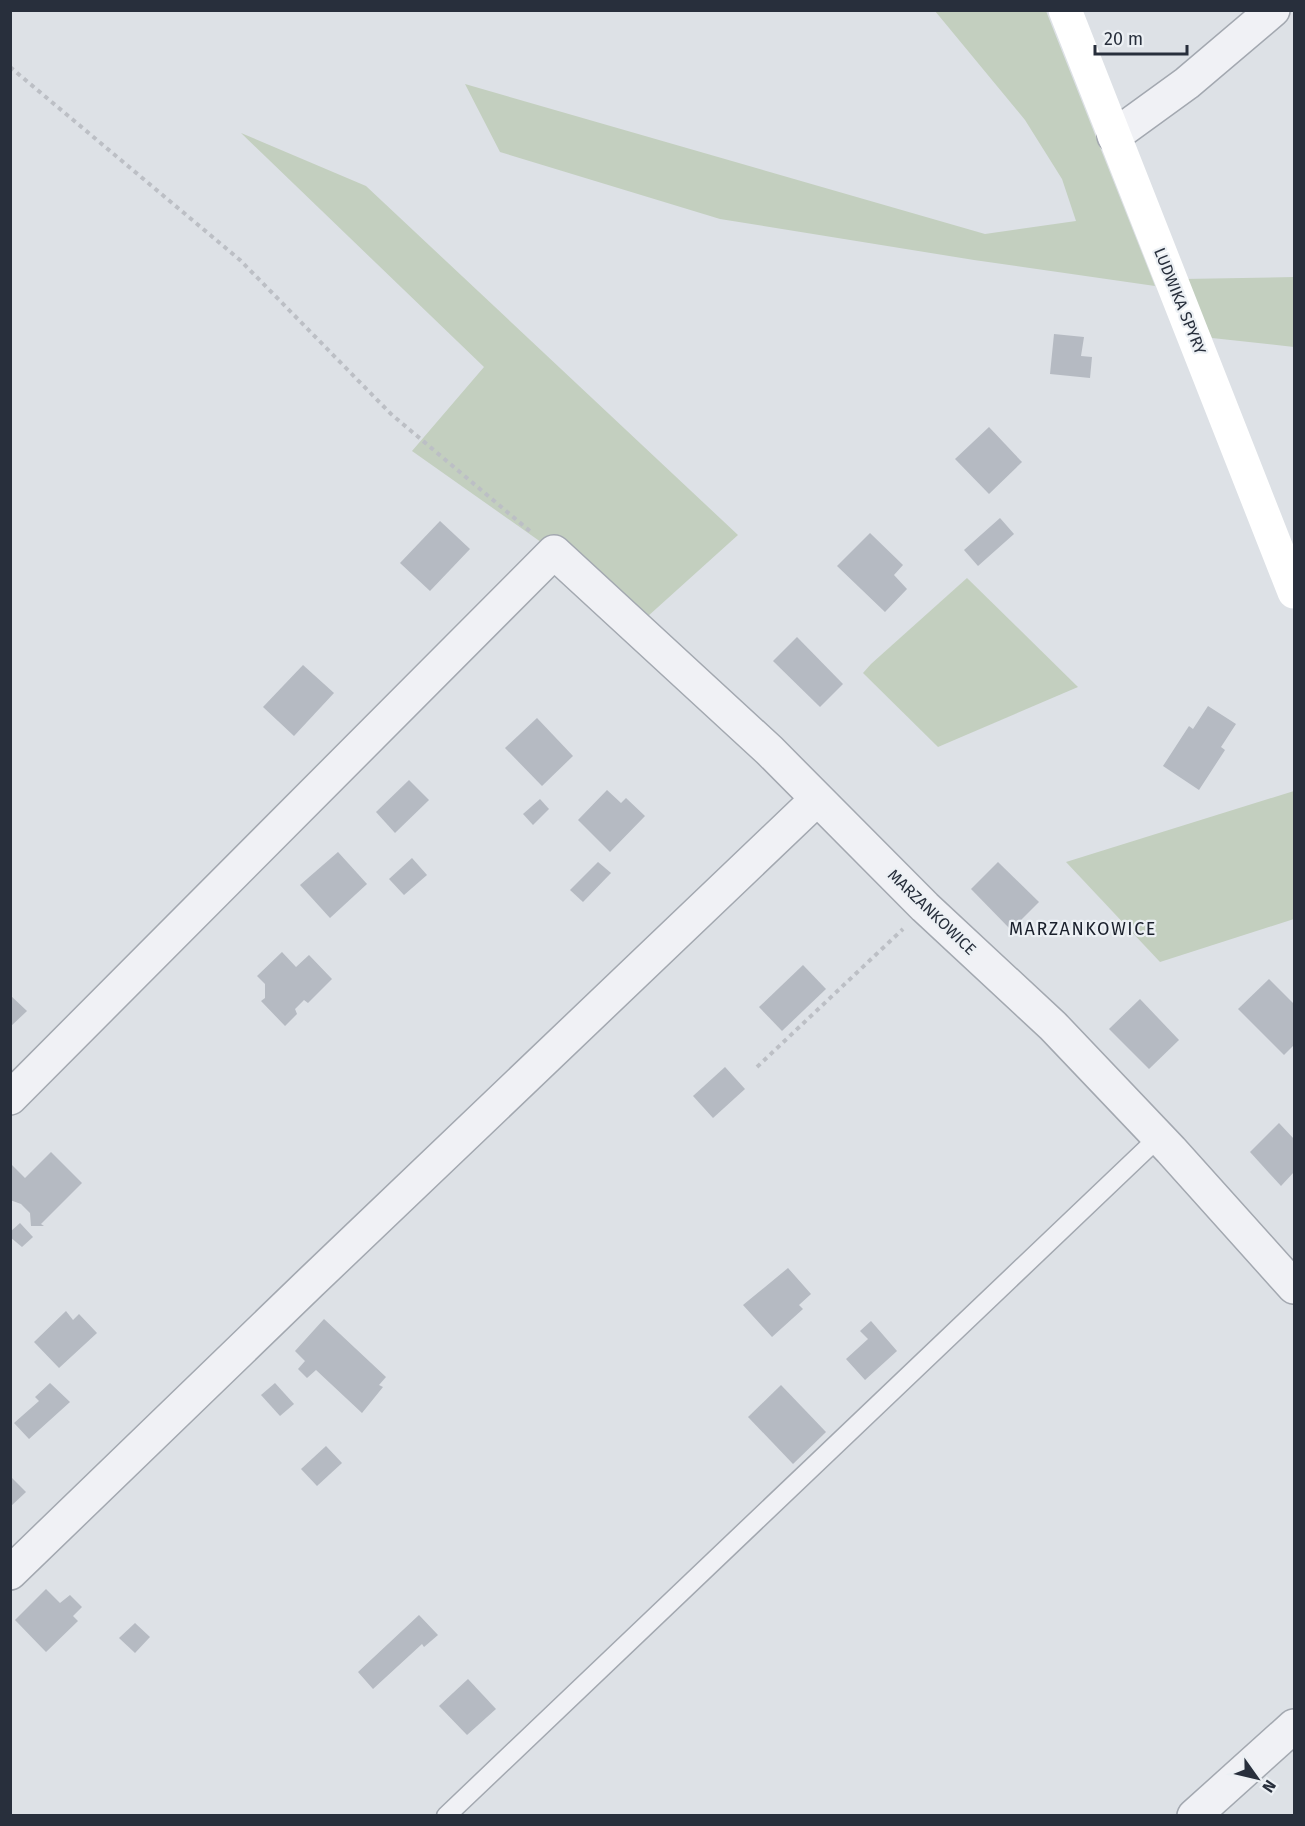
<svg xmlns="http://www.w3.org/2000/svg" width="1305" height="1826" font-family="'Fira Sans',sans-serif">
<rect width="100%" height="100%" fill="#dde1e6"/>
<g fill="#c3cfbf">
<path d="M935,11H1046L1155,286L974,260L720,219L500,152L465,84L985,234L1076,221L1062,179L1025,120Z"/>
<path d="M241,133L366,186L738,535L647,617L412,451L484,367Z"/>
<path d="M1294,277V347L1212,338L1183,279Z"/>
<path d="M967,578L1078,687L938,747L863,673L871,664Z"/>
<path d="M1294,791V919L1160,962L1066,862Z"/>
</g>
<g fill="#b5bac2">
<path d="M1054,334L1084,337L1081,356L1092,357L1090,378L1050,374Z"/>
<path d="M989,427L1022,462L989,494L955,459Z"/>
<path d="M1000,518L1014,534L978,566L964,550Z"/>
<path d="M440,521L470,549L430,591L400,563Z"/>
<path d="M870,533L903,565L894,575L907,589L885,612L837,566Z"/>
<path d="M797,637L843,684L820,707L773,661Z"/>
<path d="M303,665L334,693L294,736L263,707Z"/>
<path d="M1208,706L1236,724L1221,747L1225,750L1199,790L1163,766L1189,726L1193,729Z"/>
<path d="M537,718L573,756L542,786L505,748Z"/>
<path d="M409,780L429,800L395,833L376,812Z"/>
<path d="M607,790L621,803L626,798L645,816L610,852L578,820Z"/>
<path d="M540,799L549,809L533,825L523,814Z"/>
<path d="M338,852L367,884L330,918L300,885Z"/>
<path d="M412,858L427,875L404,895L389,879Z"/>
<path d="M598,862L611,873L583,902L570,890Z"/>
<path d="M998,862L1039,902L1011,930L971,889Z"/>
<path d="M282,952L296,967L309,955L332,979L308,1003L304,1000L295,1009L297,1014L285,1026L261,1001L265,998V984L257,976Z"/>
<path d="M803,965L826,989L782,1031L759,1007Z"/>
<path d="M1269,979L1294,1004V1045L1284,1055L1238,1009Z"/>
<path d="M10,995L27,1011L10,1027Z"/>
<path d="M1140,999L1179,1040L1149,1069L1109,1029Z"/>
<path d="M725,1067L745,1089L713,1118L693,1096Z"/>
<path d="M1279,1123L1294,1139V1172L1281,1186L1250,1152Z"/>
<path d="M51,1152L82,1183L41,1224L44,1226H31L30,1213L21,1204L10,1200V1163L25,1178Z"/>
<path d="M20,1223L33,1237L22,1247L10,1237V1232Z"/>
<path d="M788,1268L811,1294L799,1305L803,1309L772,1337L743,1305Z"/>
<path d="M66,1311L73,1320L79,1314L97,1333L59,1368L34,1342Z"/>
<path d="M324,1319L386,1377L379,1385L383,1387L362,1413L316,1370L307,1378L298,1369L305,1361L295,1351Z"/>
<path d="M871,1321L897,1351L865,1380L846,1359L868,1339L860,1331Z"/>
<path d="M50,1383L70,1402L29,1439L14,1423L39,1401L35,1397Z"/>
<path d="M275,1383L294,1404L280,1416L261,1395Z"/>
<path d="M781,1385L826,1432L793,1464L748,1417Z"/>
<path d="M326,1446L342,1463L317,1486L301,1469Z"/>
<path d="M10,1476L26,1492L10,1507Z"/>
<path d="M46,1589L60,1603L70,1595L82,1607L73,1616L78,1621L46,1652L15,1620Z"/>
<path d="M419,1615L438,1635L424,1647L422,1644L373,1689L358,1672Z"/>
<path d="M135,1623L150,1637L135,1653L119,1638Z"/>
<path d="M468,1679L496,1709L467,1735L439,1706Z"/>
</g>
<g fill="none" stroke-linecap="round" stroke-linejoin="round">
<g stroke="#a3a8b0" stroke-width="21">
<path id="service" d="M446,1816L1159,1137"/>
</g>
<g stroke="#a3a8b0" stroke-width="36">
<g id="minor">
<path d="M1114,136L1187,83L1273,10"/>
<path d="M10,1098L554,552L769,750L925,907L1053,1026L1171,1150L1294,1287"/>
<path d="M10,1573L310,1283L816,800"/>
<path d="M1194,1816L1294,1726"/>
</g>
</g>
<g stroke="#bcbfc5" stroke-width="4" stroke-dasharray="4.5 4.5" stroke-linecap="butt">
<path d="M10,67L240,260L391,414L531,532"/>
<path d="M757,1067L903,929"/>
</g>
<use href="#service" stroke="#f0f1f5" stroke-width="18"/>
<use href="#minor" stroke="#f0f1f5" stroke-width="33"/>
<path stroke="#fff" stroke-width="33" d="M1065,10L1294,592"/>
</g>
<g text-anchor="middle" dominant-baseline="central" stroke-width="4.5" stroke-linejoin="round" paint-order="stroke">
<g font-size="16" fill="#282f3c" stroke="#ecf0f4">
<text transform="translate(1180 301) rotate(68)">LUDWIKA SPYRY</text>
<text transform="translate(932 912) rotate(44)">MARZANKOWICE</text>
</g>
<g font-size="18" letter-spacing="1.5" fill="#1a202c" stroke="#ecf0f4">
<text x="1083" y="929">MARZANKOWICE</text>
</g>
</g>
<rect width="1305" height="1826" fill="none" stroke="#282f3c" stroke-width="24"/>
<g transform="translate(1257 1778) rotate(124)" stroke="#ecf0f4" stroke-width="4.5" paint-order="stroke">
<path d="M0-4.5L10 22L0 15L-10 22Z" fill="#282f3c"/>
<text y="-9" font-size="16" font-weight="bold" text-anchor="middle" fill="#282f3c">N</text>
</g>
<path d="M1095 45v9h92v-9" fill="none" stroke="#282f3c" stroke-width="3"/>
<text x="1104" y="45" font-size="18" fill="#282f3c" stroke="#ecf0f4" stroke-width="4.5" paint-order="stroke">20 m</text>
</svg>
